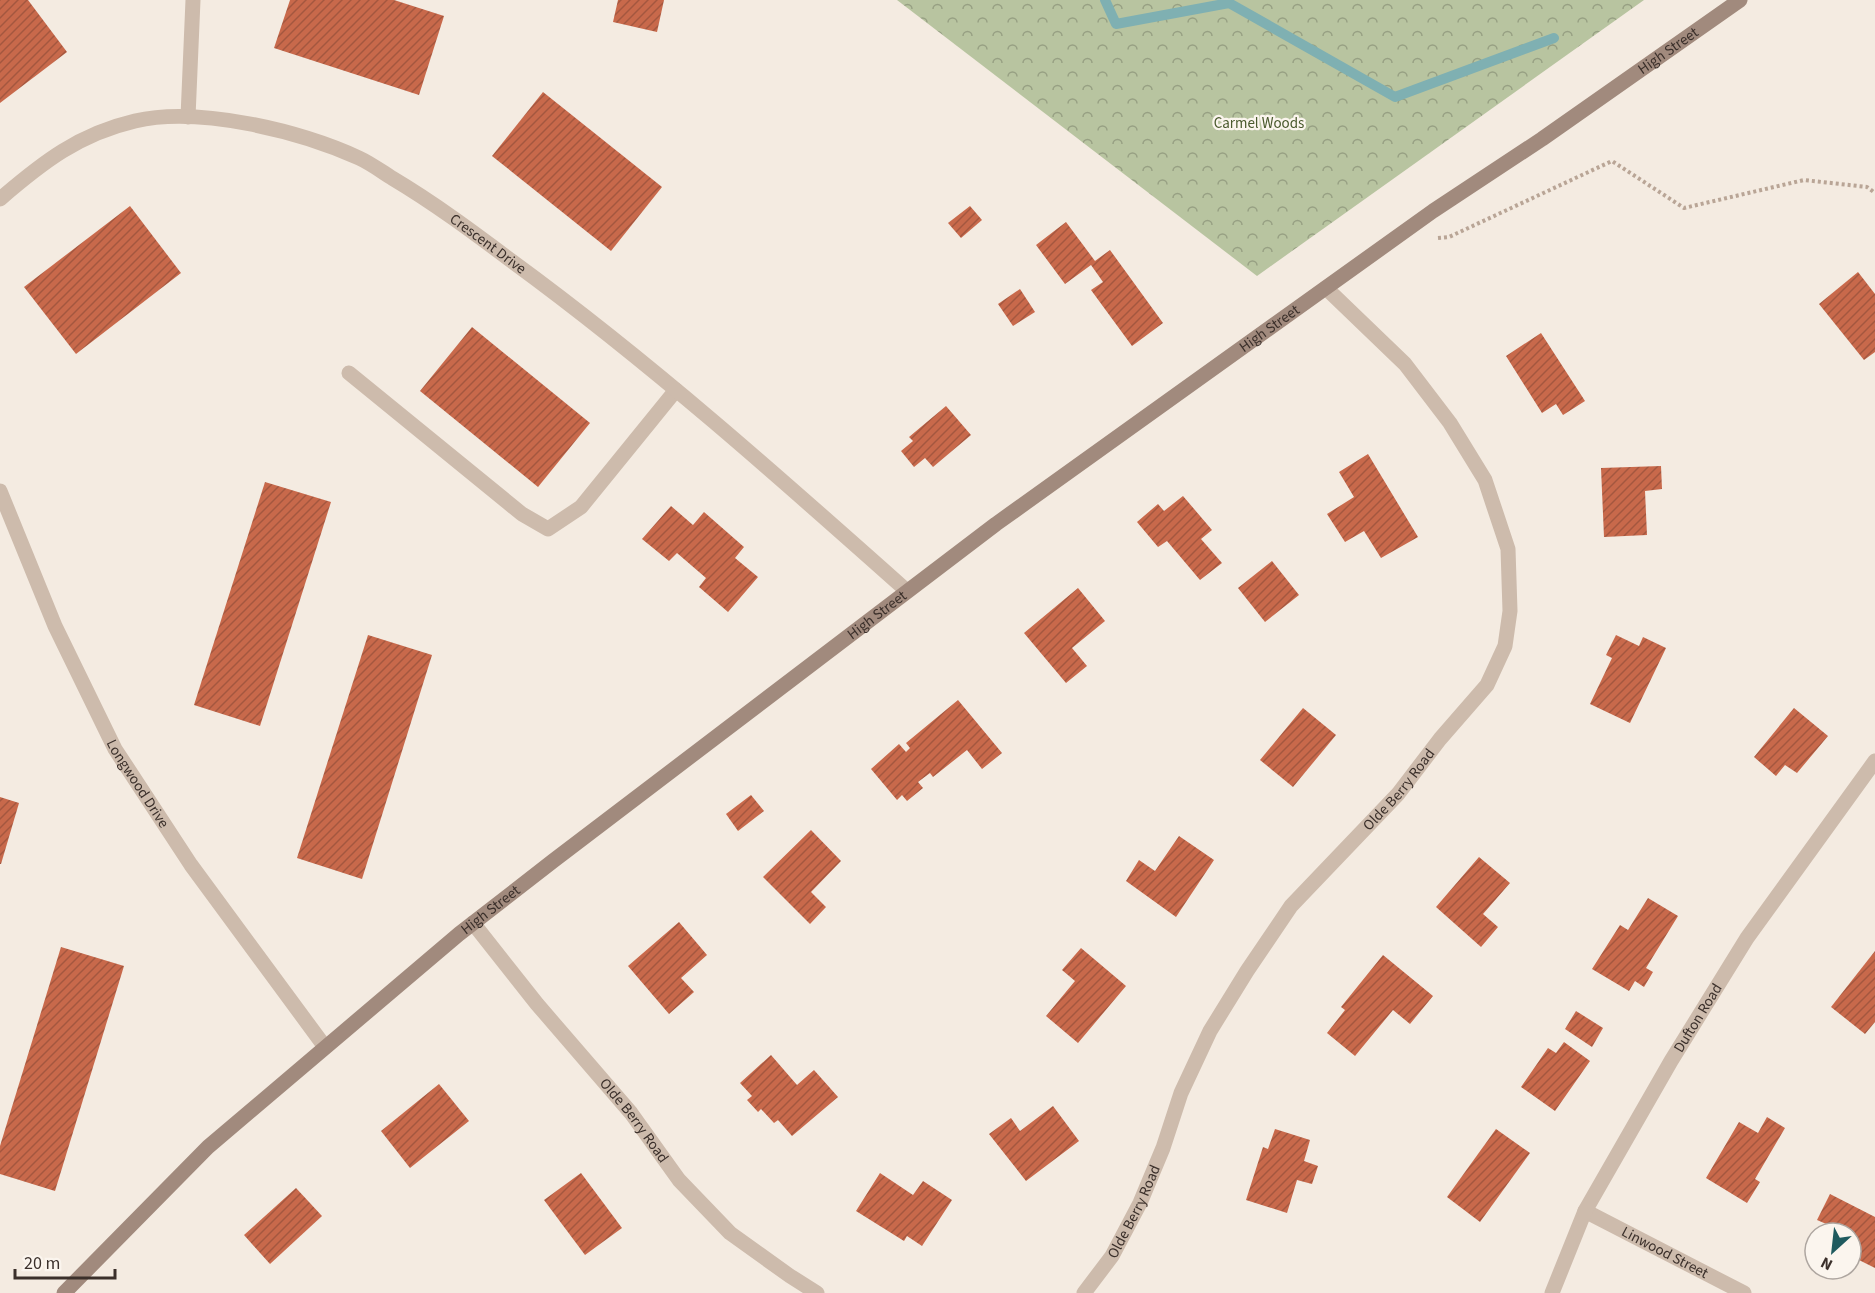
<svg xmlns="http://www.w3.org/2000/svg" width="1875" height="1293" font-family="'Source Sans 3',sans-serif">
<defs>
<pattern id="park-crowns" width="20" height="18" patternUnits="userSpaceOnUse" patternTransform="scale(1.5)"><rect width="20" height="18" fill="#b8c4a0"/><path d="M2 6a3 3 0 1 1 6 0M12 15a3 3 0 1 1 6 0" fill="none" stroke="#97a083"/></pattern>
<pattern id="building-hatch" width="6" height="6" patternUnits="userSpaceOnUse" patternTransform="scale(1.5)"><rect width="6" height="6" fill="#c8694b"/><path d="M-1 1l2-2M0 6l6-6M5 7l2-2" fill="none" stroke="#a4573f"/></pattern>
</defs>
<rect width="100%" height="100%" fill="#f4ebe1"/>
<path fill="url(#park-crowns)" d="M897,0H1644L1257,276Z"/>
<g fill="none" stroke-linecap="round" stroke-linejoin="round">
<path stroke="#7fb0b2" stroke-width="10" d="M1105,0L1116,24L1229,3L1395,97L1554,38"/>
</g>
<g fill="url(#building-hatch)">
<path d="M0,0H28L67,52L0,103Z"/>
<path d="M290,0H394L444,16L419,95L274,48Z"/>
<path d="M618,0H664L657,32L613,22Z"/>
<path d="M543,92L662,187L611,251L492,156Z"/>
<path d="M130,206L181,273L76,354L24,287Z"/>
<path d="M970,206L982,220L961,238L948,223Z"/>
<path d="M1066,222L1095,261L1110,250L1163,323L1132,346L1091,290L1103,282L1091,265L1065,284L1036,245Z"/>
<path d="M1858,272L1875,294V352L1864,360L1819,304Z"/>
<path d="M1020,289L1035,312L1013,326L998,304Z"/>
<path d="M472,327L590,423L538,487L420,391Z"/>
<path d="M1541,333L1585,401L1563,415L1556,404L1542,413L1506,356Z"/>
<path d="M946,406L971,435L933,467L925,458L914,467L901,451L913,441L909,437Z"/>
<path d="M1368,454L1418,537L1381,558L1364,531L1345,542L1327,514L1354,497L1339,472Z"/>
<path d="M1661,466L1662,489L1645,491L1647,535L1604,537L1601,468Z"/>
<path d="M265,482L331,502L260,726L194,705Z"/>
<path d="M1183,496L1212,530L1201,539L1222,563L1200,580L1167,541L1158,547L1137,522L1158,504L1164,511Z"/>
<path d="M671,506L693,525L704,512L744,547L735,558L758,577L728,612L699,587L706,578L677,553L669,561L642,539Z"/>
<path d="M1272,561L1299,595L1265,622L1238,588Z"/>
<path d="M1078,588L1105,621L1072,648L1087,666L1066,683L1024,633Z"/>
<path d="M368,635L432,655L362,879L297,858Z"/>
<path d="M1616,635L1639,646L1643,637L1666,648L1630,723L1590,704L1612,658L1606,655Z"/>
<path d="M958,700L1002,753L982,769L967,750L933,777L930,773L918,782L923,788L907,801L902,795L897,800L871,769L899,744L906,752L910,748L906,743Z"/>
<path d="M1303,708L1336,735L1293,787L1260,760Z"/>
<path d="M1794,708L1828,736L1797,773L1785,765L1776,776L1754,757Z"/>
<path d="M751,795L764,811L738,831L726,814Z"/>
<path d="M0,797L19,803L1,864H0Z"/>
<path d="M811,830L841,861L811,892L826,907L810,924L763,877Z"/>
<path d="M1179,836L1214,860L1176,917L1126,881L1139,860L1155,871Z"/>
<path d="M1479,857L1510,883L1483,914L1498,927L1481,947L1436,907Z"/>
<path d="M1648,898L1678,916L1646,968L1653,972L1644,987L1635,981L1629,991L1592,969L1620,925L1628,930Z"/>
<path d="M679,922L707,955L681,978L694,992L669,1014L628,966Z"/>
<path d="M61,947L124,966L55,1191L0,1174V1146Z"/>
<path d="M1081,948L1126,986L1078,1043L1046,1016L1075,981L1062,970Z"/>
<path d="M1875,951V1022L1865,1034L1831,1007Z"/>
<path d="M1383,955L1433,996L1410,1024L1393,1010L1355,1056L1327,1033L1345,1010L1341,1007Z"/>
<path d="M1576,1011L1603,1028L1592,1047L1565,1029Z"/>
<path d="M1564,1042L1590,1061L1555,1111L1521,1087L1548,1048L1556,1053Z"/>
<path d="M771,1055L797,1085L814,1070L838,1097L792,1136L778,1120L774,1123L761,1109L758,1112L747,1100L752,1096L740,1083Z"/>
<path d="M439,1084L469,1121L410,1168L381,1131Z"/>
<path d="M1053,1106L1079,1141L1026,1181L989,1134L1011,1118L1020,1131Z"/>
<path d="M1767,1117L1785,1128L1755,1179L1760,1182L1747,1203L1706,1178L1739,1122L1758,1133Z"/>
<path d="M1275,1129L1310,1140L1304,1161L1318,1166L1312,1184L1297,1180L1287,1213L1246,1200L1263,1147L1268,1149Z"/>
<path d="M1496,1129L1530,1153L1480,1222L1447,1197Z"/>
<path d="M581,1173L622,1228L585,1255L544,1200Z"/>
<path d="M880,1173L913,1195L923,1181L952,1200L922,1246L907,1236L904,1241L856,1211Z"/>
<path d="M296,1188L322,1216L270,1264L244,1235Z"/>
<path d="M1830,1194L1875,1217V1268L1851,1256V1233H1827L1831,1226L1817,1220Z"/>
</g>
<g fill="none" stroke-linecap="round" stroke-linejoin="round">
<path stroke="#b9a596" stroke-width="4" stroke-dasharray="3 3" stroke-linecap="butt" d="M1438,238L1449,237L1612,161L1684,208L1804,180L1867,187L1875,193"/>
<g stroke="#cdbbac" stroke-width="15">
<path d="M188,117L193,0"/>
<path d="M349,373L522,514L548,529L581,507L676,390"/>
</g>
<g stroke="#cdbbac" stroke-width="15">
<path id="s1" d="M0,199C43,162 79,134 135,121C199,106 300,131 359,158C370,163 381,171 392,178C434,203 473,232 513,262C651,363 779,477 907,591"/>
<path id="s2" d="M0,491L55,626L115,749L191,865L325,1047"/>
<path id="s3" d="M473,923L537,1004L631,1113L679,1180L730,1233L790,1276L817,1293"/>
<path id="s4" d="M1585,1211L1744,1293"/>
<path id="s5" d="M1084,1293L1112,1256L1140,1203L1163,1148L1181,1093L1210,1031L1247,971L1291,906L1398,794L1440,739L1487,685L1505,646L1510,611L1508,549L1485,480L1450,423L1405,364L1326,288"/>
<path id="s6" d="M1552,1293L1585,1211L1671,1061L1747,938L1875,761"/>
</g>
<path stroke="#a18a7d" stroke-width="15" id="s7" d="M64,1293L208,1147L459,934L553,861L996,524L1433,211L1542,139L1740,0"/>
</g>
<g text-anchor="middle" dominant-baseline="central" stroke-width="4.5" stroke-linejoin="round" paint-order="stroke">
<g font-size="15" fill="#3b302b" stroke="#fbf5ee">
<text stroke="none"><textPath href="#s7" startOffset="2032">High Street</textPath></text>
<text stroke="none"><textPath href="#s1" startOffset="543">Crescent Drive</textPath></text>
<text stroke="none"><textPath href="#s7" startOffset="1546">High Street</textPath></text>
<text stroke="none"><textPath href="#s7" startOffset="1060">High Street</textPath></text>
<text stroke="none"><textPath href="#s2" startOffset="324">Longwood Drive</textPath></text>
<text stroke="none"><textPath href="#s5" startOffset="600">Olde Berry Road</textPath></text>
<text stroke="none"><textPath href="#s7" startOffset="574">High Street</textPath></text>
<text stroke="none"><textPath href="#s6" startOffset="312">Dufton Road</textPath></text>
<text stroke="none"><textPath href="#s3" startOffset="255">Olde Berry Road</textPath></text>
<text stroke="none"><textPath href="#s5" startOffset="96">Olde Berry Road</textPath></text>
<text stroke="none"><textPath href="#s4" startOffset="90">Linwood Street</textPath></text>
</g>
<g font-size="15" fill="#4a5a2e" stroke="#fbf5ee">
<text x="1259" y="123">Carmel Woods</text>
</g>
</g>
<g transform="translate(1833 1251) rotate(207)"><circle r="28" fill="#fbf5ee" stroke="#aea6a0" stroke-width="1.5"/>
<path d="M0-4.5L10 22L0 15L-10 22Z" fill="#1f5a5e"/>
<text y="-9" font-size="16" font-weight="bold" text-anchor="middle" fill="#3b302b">N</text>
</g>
<path d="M15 1269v9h100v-9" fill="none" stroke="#3b302b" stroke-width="3"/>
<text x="24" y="1269" font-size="18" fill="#3b302b" stroke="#fbf5ee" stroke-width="4.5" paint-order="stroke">20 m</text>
</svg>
